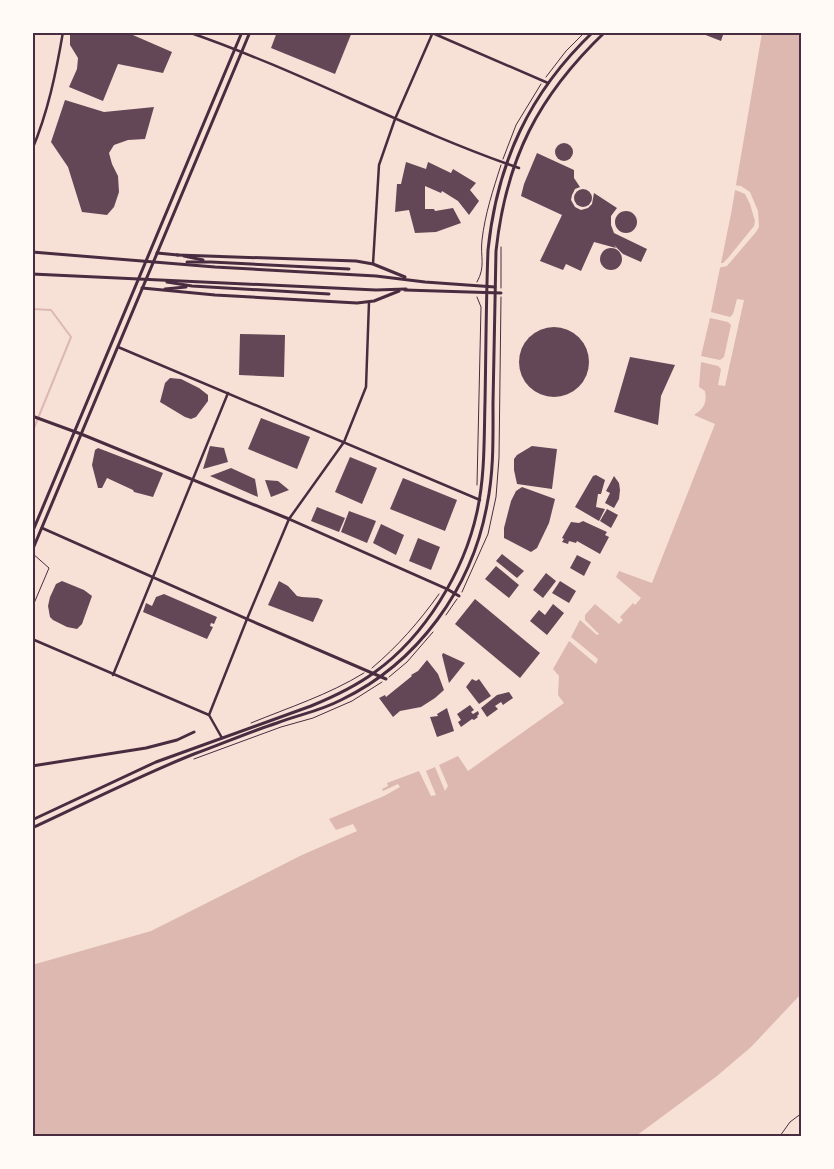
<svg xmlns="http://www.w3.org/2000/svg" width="834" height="1169" font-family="Karla,sans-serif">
<rect width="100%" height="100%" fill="#f7e1d7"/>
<g fill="#dcb8b0">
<path d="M762,33H801V994L751,1047L717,1076L636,1136H33L32,965L151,931L302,855L357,831L353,824L336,830L329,819L384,796L400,787L398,784L383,791L382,789L388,786L387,783L419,771L431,796L436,795L426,771L435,767L445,791L448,786L439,765L458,756L468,771L564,703L558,695L559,676L553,669L569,641L596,664L598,659L571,637L580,620L597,635L599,634L585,620V615L595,604L619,624L623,620L620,617L633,603L635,605L641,598L616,577L619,571L652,583L715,424L694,415C704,409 707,403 705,391L699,387L701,362L718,366L721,369L718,385L725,386L744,300L737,299L733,314L730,317L711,312L731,214Z"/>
<path d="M710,318L728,322L731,325L724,357L720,360L701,356Z"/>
</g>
<path fill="#f7e1d7" d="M733,185L741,186L750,192L758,211L759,227L756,232L727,266L718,268L719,263H723L728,258L754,226L755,221L750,204L745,194L733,189Z"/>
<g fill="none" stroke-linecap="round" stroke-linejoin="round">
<path stroke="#dcb8b0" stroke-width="2" d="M32,309L51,310L71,337L32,433"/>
</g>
<g fill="#644757">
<path d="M70,32H126L172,52L163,73L118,64L103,101L69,87L77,69L78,58L70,45Z"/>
<path d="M277,32H352L335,74L271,48Z"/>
<path d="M698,32H724L721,41Z"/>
<path d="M65,100L104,112L154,107L145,139L128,140L114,145L109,153L112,164L118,176L119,192L114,207L107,215L82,212L68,167L51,142Z"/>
<circle cx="564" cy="152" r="9"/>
<path d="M537,153L574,170V178L580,187L575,189L572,195L571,200L575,207L581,210L588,208L592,204L594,193L617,208L611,216V225L614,233L647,249L641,262L623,254L614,245L616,248L594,242L581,271L566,264L563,270L540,261L562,215L521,196L524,184Z"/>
<path d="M406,162L426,169L428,162L451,173L453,169L476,183L470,190L479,201L469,215L458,201L442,191L441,193L425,186V209H434L435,211L453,208L461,223L436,232L415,233L409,210L395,212L397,184H401Z"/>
<circle cx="583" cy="198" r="9"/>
<circle cx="626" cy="222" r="11"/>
<circle cx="611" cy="259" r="11"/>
<circle cx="554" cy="362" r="35"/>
<path d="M240,334L285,335L284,377L239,375Z"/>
<path d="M630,357L675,365L661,396L658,425L614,412Z"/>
<path d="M170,378L181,379L199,388L208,395V401L196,417L191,419L185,417L160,402L165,383Z"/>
<path d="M261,418L310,437L297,469L248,449Z"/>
<path d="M210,446L224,448L228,462L203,469Z"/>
<path d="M532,446L557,449L552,489L517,484L514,470V459L517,455Z"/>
<path d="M98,448L163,473L153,497L134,492L133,490L107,478L102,488H98L92,465L95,450Z"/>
<path d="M350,457L377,468L362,504L335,492Z"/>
<path d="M231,468L255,479L258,497L210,476Z"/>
<path d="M596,475L605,480L601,494H598L596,507L605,509L599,521L575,507L593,476Z"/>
<path d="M614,476L619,483L620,490L619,499L614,508L605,503L610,493L606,491Z"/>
<path d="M403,478L457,500L445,531L390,509Z"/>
<path d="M265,480L278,481L289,490L271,497Z"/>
<path d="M522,487L555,499L549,523L537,548L531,552L504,538V528L511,501L516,491Z"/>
<path d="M317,507L345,518L339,532L311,521Z"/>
<path d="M607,509L618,515L611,528L600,521Z"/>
<path d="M349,511L376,521L367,543L341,532Z"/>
<path d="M583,521L607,532L605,535L609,537L600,554L577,541L576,543L569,541L568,544L562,542L564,539L562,538L571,522L579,523Z"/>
<path d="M381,524L404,535L396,555L373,543Z"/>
<path d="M418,538L440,547L431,570L409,561Z"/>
<path d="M502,554L524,571L517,578L496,561Z"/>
<path d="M577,555L591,562L584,576L570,568Z"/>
<path d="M496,566L519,585L509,598L485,579Z"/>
<path d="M546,573L556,581L543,598L533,590Z"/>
<path d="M62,581L84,590L92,596L82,624L77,629L67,627L53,620L50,617L48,606L50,597L56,584Z"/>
<path d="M279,581L288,586L297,596L302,597L318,598L323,600L313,622L268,605Z"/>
<path d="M560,581L576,591L569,603L552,593Z"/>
<path d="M164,594L217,617L214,624L211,623L210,626L213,627L207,639L143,612L146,603L152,606L156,597Z"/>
<path d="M475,599L540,653L520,678L455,624Z"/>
<path d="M553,604L564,613L547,635L530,621L539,610L545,615Z"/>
<path d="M443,653L465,663L449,683L442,655Z"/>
<path d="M427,660L438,674L444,690L435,698L421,707L400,711L393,717L379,698L385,695L386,697L412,676L411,675L418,671Z"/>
<path d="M472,679L476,681L479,679L491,696L479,704L466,687Z"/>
<path d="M509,692L513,698L503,705L501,702L495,706L498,709L487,717L481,708L497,695Z"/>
<path d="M470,705L474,710L471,712L473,714L478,711L479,714L477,716L478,717L474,720L472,719L461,727L458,722L461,720L457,714Z"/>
<path d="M447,708L454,731L437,737L430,717L438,716L437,714Z"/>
</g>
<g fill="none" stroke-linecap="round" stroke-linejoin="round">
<g stroke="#4a2c40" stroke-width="1">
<path d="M546,77L566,51L585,32"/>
<path d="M503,159L516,125L541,84"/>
<path d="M477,282C486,266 480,257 482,240C485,214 493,190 501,165"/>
<path d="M501,288V247"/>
<path d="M477,485L481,307L477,297"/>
<path d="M462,592L488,534L496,497L499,458L501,297"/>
<path d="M446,615L457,599"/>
<path d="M372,668C398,646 419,622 439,594"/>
<path d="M389,677L407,662L433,632"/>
<path d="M251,723C290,707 328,695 364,673"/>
<path d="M194,759L281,727L313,718L352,701L382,682"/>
<path d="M780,1136L790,1122L802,1113"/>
</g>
<g stroke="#4a2c40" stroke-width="1">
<path d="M32,553L49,568L32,608"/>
<path d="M32,632L34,639"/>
</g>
<g stroke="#4a2c40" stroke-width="2.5">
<path d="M188,32C301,71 406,129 519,168"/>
<path d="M430,32L548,83"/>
<path d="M32,150C48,112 56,73 63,32"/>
<path d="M373,264L379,165L395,119L433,32"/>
<path d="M118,347L480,500"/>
<path d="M32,639L209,715L222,738"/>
<path d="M113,675L228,393"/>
<path d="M209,715L247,619L289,519L344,442L366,387L369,302"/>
</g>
<g stroke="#4a2c40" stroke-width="3">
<path d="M32,416L81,434L289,519L447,589L459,596"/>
<path d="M42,528L247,619L386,679"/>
</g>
<g stroke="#4a2c40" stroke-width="3">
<path d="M32,252L215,267L376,276L425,282L495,287"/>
<path d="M157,253L178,255"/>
<path d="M177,255L356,261L373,264L405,277"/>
<path d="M184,256L203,260"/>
<path d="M187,262H211L349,269"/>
<path d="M32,274L376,290L406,289"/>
<path d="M167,282L192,286L329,294"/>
<path d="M142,288L215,295L357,303L374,301L399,291"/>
<path d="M165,289L186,287"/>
<path d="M405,290L501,293"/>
<path d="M32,533L242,32"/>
<path d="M32,551L250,32"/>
<path d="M32,766L146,748L177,740L194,732"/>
<path d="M32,820L156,762L311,706C333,697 356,686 375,672C425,636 464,572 477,512C485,476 484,439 485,402C486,352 486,301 488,250C497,163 529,93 593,32"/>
<path d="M32,828C86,803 139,776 194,754C222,744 249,732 277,723C298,715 320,711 341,700C418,663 472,588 487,505C494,471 493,437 493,403C494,353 495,302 496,251C506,159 538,96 605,32"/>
</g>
</g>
<rect width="834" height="1169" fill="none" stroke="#fffaf5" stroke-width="68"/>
<rect x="34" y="34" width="766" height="1101" fill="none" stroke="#4a2c40" stroke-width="2"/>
</svg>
